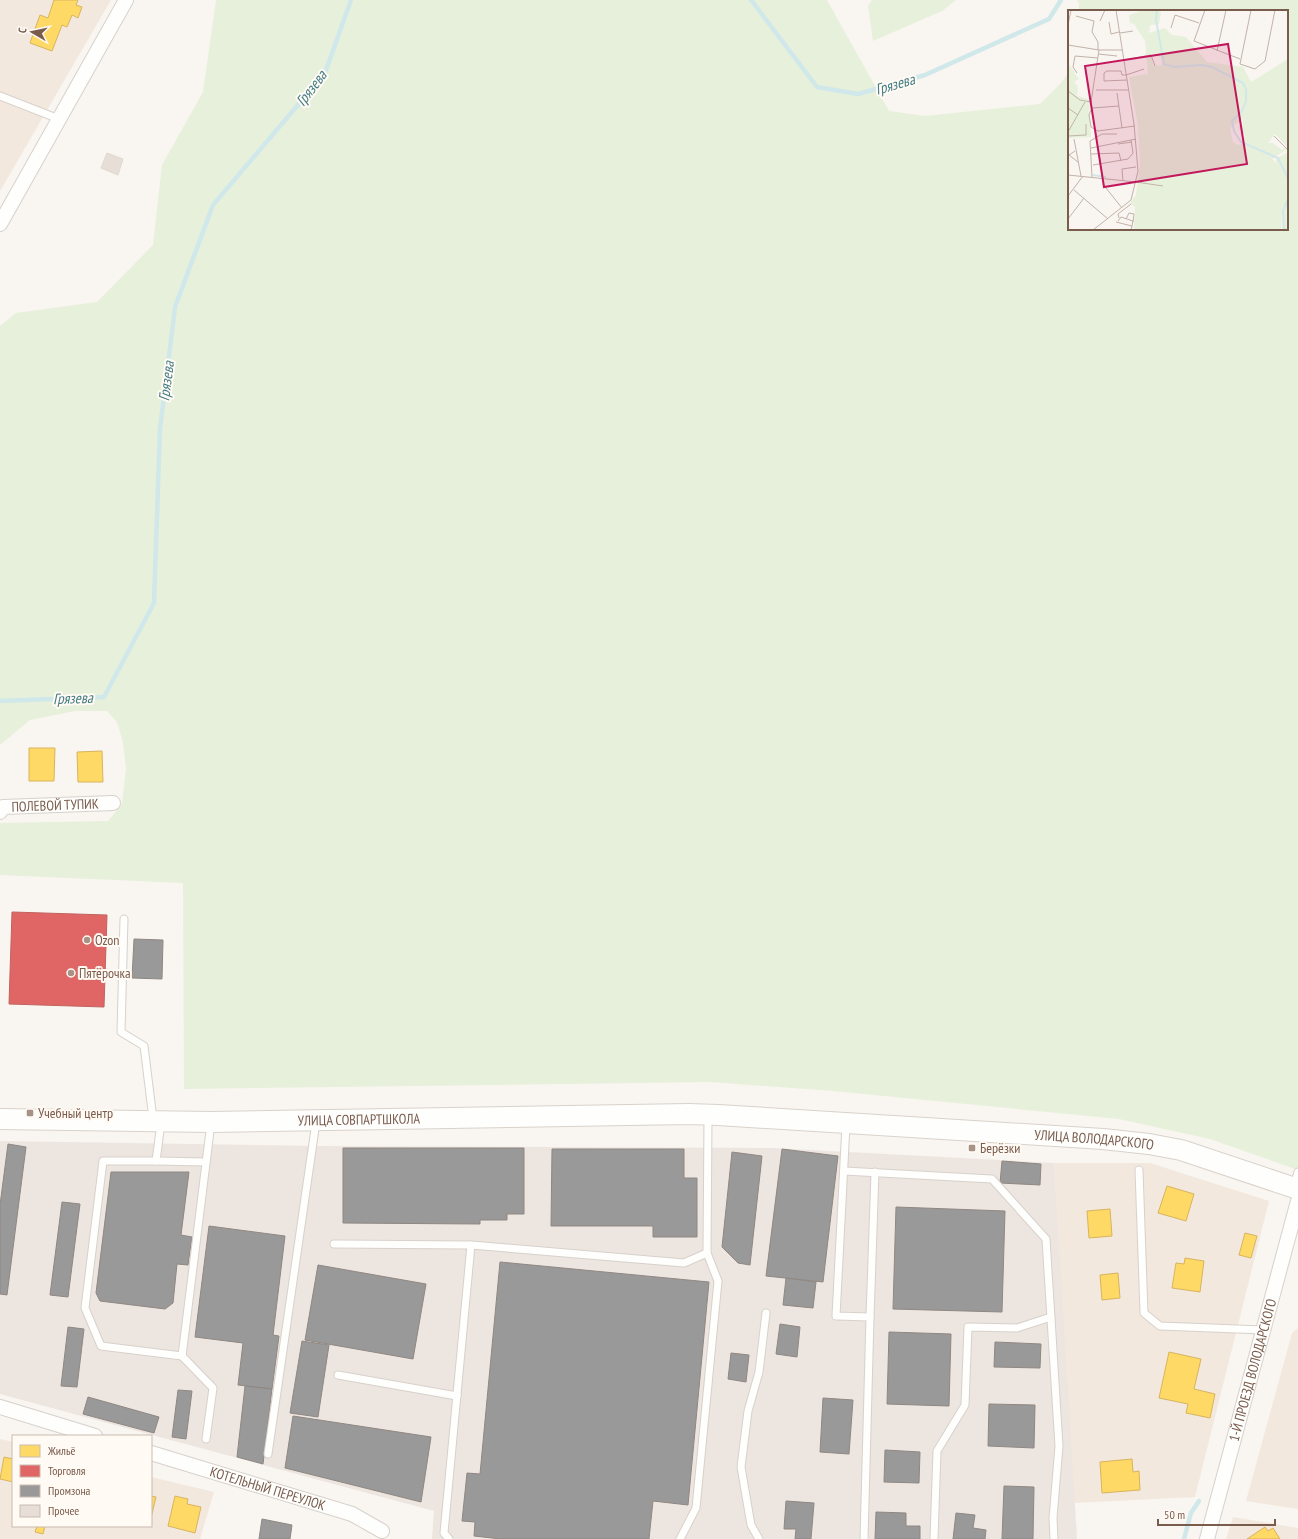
<svg xmlns="http://www.w3.org/2000/svg" width="1298" height="1539" font-family="'PT Sans Narrow',sans-serif">
<rect width="100%" height="100%" fill="#f9f5f0"/>
<g fill="#f2e8de">
<path d="M0,0H111L0,191Z"/>
<path d="M1054,1163H1150L1269,1201L1195,1497L1074,1503Z"/>
<path d="M1298,1328V1509L1246,1501L1292,1333Z"/>
<path d="M0,1439L13,1442V1526H151V1477L214,1492L200,1539H0Z"/>
<path d="M1233,1517L1298,1528V1539H1226Z"/>
</g>
<path fill="#ede5e0" d="M0,1141L313,1146L772,1148L1054,1163L1077,1539H432L434,1511L0,1394Z"/>
<g fill="#e7f0db">
<path d="M216,0H827L889,111L925,116L1040,104L1060,84L1069,72V229H1287V11H1079V3L1077,0H1298V1170L1210,1139L1119,1119L833,1091L710,1082L184,1089L183,883L0,875V823L108,821L122,804L126,769L123,742L117,722L107,711H75L30,720L0,745V326L16,313L97,302L153,245L162,165L203,92Z"/>
<path d="M872,0H956L942,11L873,41L868,6Z"/>
</g>
<g fill="#ffd966" stroke="#d7b45e">
<path d="M54,0H78L76,5L82,7L78,18L72,15L67,27L62,25L52,51L30,43L40,15L48,18Z"/>
<path d="M29,748H55L54,781H29Z"/>
<path d="M102,751L103,782H78L77,752Z"/>
<path d="M1167,1186L1194,1194L1186,1221L1158,1213Z"/>
<path d="M1110,1209L1112,1236L1089,1238L1087,1211Z"/>
<path d="M1245,1233L1257,1236L1251,1258L1239,1255Z"/>
<path d="M1185,1258L1204,1261L1200,1292L1172,1288L1176,1263L1184,1264Z"/>
<path d="M1118,1273L1120,1298L1102,1300L1100,1275Z"/>
<path d="M1169,1352L1201,1359L1194,1389L1215,1394L1210,1418L1186,1413L1188,1404L1159,1398Z"/>
<path d="M4,1457L13,1459V1482L0,1479Z"/>
<path d="M1132,1459L1133,1472L1139,1471L1140,1490L1102,1493L1100,1462Z"/>
<path d="M151,1496L156,1497L151,1518Z"/>
<path d="M175,1496L188,1499L187,1504L201,1507L195,1533L168,1526Z"/>
<path d="M37,1526H45L43,1534L35,1532Z"/>
<path d="M1265,1527L1268,1531L1273,1528L1280,1539H1247Z"/>
</g>
<path fill="#e06666" stroke="#c1635e" d="M12,912L107,915L104,1007L9,1004Z"/>
<g fill="#999" stroke="#908782">
<path d="M134,939L163,940L162,979L132,978Z"/>
<path d="M8,1144L26,1147L7,1295L0,1294V1205Z"/>
<path d="M343,1148H524V1214H507V1220H480V1224L343,1223Z"/>
<path d="M552,1149H684V1178H697V1237H653V1226H551Z"/>
<path d="M782,1149L838,1156L823,1282L766,1276Z"/>
<path d="M732,1152L762,1156L750,1265L738,1263L722,1247Z"/>
<path d="M1002,1161L1041,1164L1040,1185L1000,1183Z"/>
<path d="M111,1172H189L181,1235L192,1237L188,1265L177,1264L173,1303L165,1309L100,1301L96,1293Z"/>
<path d="M62,1202L80,1204L68,1297L50,1295Z"/>
<path d="M896,1207L1005,1211L1002,1312L893,1309Z"/>
<path d="M209,1226L285,1236L273,1335L279,1336L272,1389L238,1385L243,1343L195,1337Z"/>
<path d="M500,1262L709,1282L688,1505L653,1501L649,1539H501L474,1536L475,1522L462,1521L467,1473L480,1474Z"/>
<path d="M318,1265L426,1284L413,1359L305,1340Z"/>
<path d="M786,1278L816,1282L813,1308L783,1305Z"/>
<path d="M780,1324L800,1327L797,1357L776,1354Z"/>
<path d="M68,1327L84,1329L77,1387L61,1386Z"/>
<path d="M889,1332L951,1334L949,1406L887,1404Z"/>
<path d="M302,1341L329,1345L318,1417L290,1413Z"/>
<path d="M995,1342L1041,1344L1040,1368L994,1367Z"/>
<path d="M731,1353L749,1355L746,1382L728,1379Z"/>
<path d="M245,1386L272,1389L263,1464L237,1457Z"/>
<path d="M178,1390L192,1391L186,1439L172,1437Z"/>
<path d="M88,1397L159,1417L154,1433L83,1414Z"/>
<path d="M823,1398L853,1400L849,1454L820,1452Z"/>
<path d="M989,1404L1035,1405L1034,1448L988,1446Z"/>
<path d="M293,1416L431,1437L421,1502L285,1468Z"/>
<path d="M885,1450L920,1452L919,1483L884,1482Z"/>
<path d="M1004,1486L1034,1487L1033,1539H1002Z"/>
<path d="M786,1501L814,1503L811,1539H795L796,1529H784Z"/>
<path d="M876,1512L906,1513V1526H920V1539H875Z"/>
<path d="M956,1513L975,1515L973,1528L986,1530L985,1539H953Z"/>
<path d="M262,1519L292,1525L290,1539H259Z"/>
</g>
<g fill="none" stroke-linecap="round" stroke-linejoin="round">
<g stroke="#d0e8ea" stroke-width="4.5">
<path d="M751,0L817,87L858,94L925,75L1049,19L1061,0"/>
<path d="M0,701L104,697L154,603L160,429L175,307L213,205L325,73L351,0"/>
<path d="M1184,1539L1191,1513L1199,1501"/>
</g>
</g>
<path fill="#e6ded7" stroke="#e2d8d2" d="M107,153L123,159L118,175L101,168Z"/>
<g fill="none" stroke-linecap="round" stroke-linejoin="round">
<g stroke="#d7d1cb" stroke-width="9">
<g id="lane">
<path d="M0,96L59,119"/>
<path d="M124,919L121,1032L144,1046L153,1119"/>
<path d="M161,1123L156,1161H103L85,1308L101,1346L182,1356L211,1123"/>
<path d="M846,1125L836,1316L870,1317L864,1539"/>
<path d="M156,1161L206,1162"/>
<path d="M1139,1170L1144,1313L1160,1326L1263,1330"/>
<path d="M844,1171L992,1179L1046,1239L1059,1446L1053,1518L1054,1539"/>
<path d="M1294,1187L1298,1172"/>
<path d="M334,1244L471,1245L684,1263L707,1253"/>
<path d="M870,1317L875,1172"/>
<path d="M182,1356L213,1388L206,1439"/>
<path d="M338,1375L457,1396"/>
<path d="M268,1454L316,1122"/>
<path d="M449,1539L444,1533L471,1245"/>
<path d="M680,1539L696,1508L718,1281L707,1253L708,1117"/>
<path d="M759,1539L751,1525L741,1467L748,1411L759,1372L766,1313"/>
<path d="M934,1539L937,1451L965,1405L968,1327L1017,1328L1051,1317"/>
</g>
</g>
<g stroke="#d7d1cb" stroke-width="16">
<g id="street">
<path d="M0,224L126,0"/>
<path id="s1" d="M0,812L3,807L113,803"/>
<path d="M0,1407L95,1436"/>
<path id="s2" d="M151,1453L352,1514L382,1531"/>
<path id="s3" d="M1207,1539L1298,1201"/>
</g>
</g>
<g stroke="#d9d2cb" stroke-width="22">
<g id="secondary">
<path id="s4" d="M0,1119L211,1122L689,1114L718,1115L1103,1139L1149,1144L1181,1150L1298,1189"/>
</g>
</g>
<use href="#lane" stroke="#fefefd" stroke-width="7"/>
<use href="#street" stroke="#fefefd" stroke-width="14"/>
<use href="#secondary" stroke="#fefefd" stroke-width="20"/>
</g>
<g fill="#a69286" stroke="#fffaf3" stroke-width="1.5">
<circle cx="87" cy="940" r="4"/>
<circle cx="71" cy="973" r="4"/>
<rect x="26" y="1109" width="8" height="8" rx="2"/>
<rect x="968" y="1144" width="8" height="8" rx="2"/>
</g>
<g text-anchor="middle" dominant-baseline="central" stroke-width="4" stroke-linejoin="round" paint-order="stroke">
<g font-size="14" fill="#7a5c4d" stroke="#fffaf3">
<text stroke="none"><textPath href="#s1" startOffset="58">ПОЛЕВОЙ ТУПИК</textPath></text>
<text stroke="none"><textPath href="#s4" startOffset="359">УЛИЦА СОВПАРТШКОЛА</textPath></text>
<text stroke="none"><textPath href="#s4" startOffset="1095">УЛИЦА ВОЛОДАРСКОГО</textPath></text>
<text stroke="none"><textPath href="#s3" startOffset="175">1-Й ПРОЕЗД ВОЛОДАРСКОГО</textPath></text>
<text stroke="none"><textPath href="#s2" startOffset="122">КОТЕЛЬНЫЙ ПЕРЕУЛОК</textPath></text>
</g>
<g font-size="14" fill="#7a5c4d" stroke="#fffaf3" text-anchor="start">
<text x="95" y="940">Ozon</text>
<text x="79" y="973">Пятёрочка</text>
<text x="38" y="1113">Учебный центр</text>
<text x="980" y="1148">Берёзки</text>
</g>
<g font-size="15" font-style="italic" fill="#437c86" stroke="#fffaf3">
<text transform="translate(895 84) rotate(-16)">Грязева</text>
<text transform="translate(311 88) rotate(-53)">Грязева</text>
<text transform="translate(166 381) rotate(-83)">Грязева</text>
<text transform="translate(73 698) rotate(-2)">Грязева</text>
</g>
</g>
<g transform="translate(1068 10)">
<rect width="220" height="220" fill="#f9f5f0"/>
<path d="M76,0H91L93,3L91,14L82,15L81,23L97,18L104,25L118,27L139,52L175,57L183,72L220,49V137L207,124L200,133H205L214,140L217,137L219,139L204,149L208,153V149L218,143L220,151L219,220H214V203L213,220H66L67,197L62,193L68,185L72,154L70,116L61,67L80,64L77,31L66,14L62,13L61,5ZM83,43L93,47L94,55L85,56ZM175,109V116H169L179,128L176,126L177,133L170,135L165,132L162,118ZM0,53L11,69L6,72L10,77L9,86L21,89L23,127L0,128Z" fill="#e7f0db" fill-rule="evenodd"/>
<path fill="none" stroke="#d0e8ea" stroke-width="2" d="M89,0L88,10L96,54L106,57L134,55L144,57L175,73L178,79V91L174,101L164,111L166,121L173,132L210,148L220,168M25,165L38,167M216,220L215,201L220,189"/>
<path fill="none" stroke="#c2b3aa" stroke-width="1" d="M137,0L126,31L172,49M183,0L172,54L187,59L197,51L207,0M8,6L26,11L24,22L30,32V40M32,11L37,0M41,12L43,24L51,22M0,15L3,0M103,18L107,5L131,13M52,23L65,21M0,35L31,40H54M149,41L158,0M30,44L49,46M56,50L83,45L87,56M9,63L5,57L7,46L30,48M58,65H54L53,61H39L36,63V71L59,70M58,65L76,59M28,80H60M0,81L12,90L23,92L31,40M49,83L54,118M51,96L24,98L21,105L23,117L30,121L67,116M0,98L10,105M0,122L17,92M0,126L18,125V114M206,126L220,140M6,129L13,166M50,134L64,132M23,138L68,129M7,141L1,145L10,152M23,144L51,143L53,151M25,155L60,149L65,143L63,130M0,165L68,172M24,167L22,131L34,124H49M55,171L54,159L68,157M68,172L95,176M38,178L54,198M6,180L40,209M0,186L15,166M51,208L50,204L63,194M0,209L16,188M58,209L61,203L66,204L65,212M50,211L53,207L65,211L64,216M48,212L64,216L63,220M25,220L63,190L70,161L66,114L48,0"/>
<path fill="#c2185b" fill-opacity="0.15" stroke="#c2185b" stroke-width="2" d="M160,34L179,154L36,177L17,56Z"/>
<rect width="220" height="220" fill="none" stroke="#7a5c4d" stroke-width="2"/>
</g>
<rect x="12" y="1435" width="140" height="92" fill="#fffaf3" stroke="#cabbb1"/>
<rect x="20" y="1445" width="20" height="12" fill="#ffd966" stroke="#cabbb1"/>
<text x="48" y="1455" font-size="12" fill="#7a5c4d">Жильё</text>
<rect x="20" y="1465" width="20" height="12" fill="#e06666" stroke="#cabbb1"/>
<text x="48" y="1475" font-size="12" fill="#7a5c4d">Торговля</text>
<rect x="20" y="1485" width="20" height="12" fill="#999999" stroke="#cabbb1"/>
<text x="48" y="1495" font-size="12" fill="#7a5c4d">Промзона</text>
<rect x="20" y="1505" width="20" height="12" fill="#e6ded7" stroke="#cabbb1"/>
<text x="48" y="1515" font-size="12" fill="#7a5c4d">Прочее</text>
<g transform="translate(32 32) rotate(279)" stroke="#fffaf3" stroke-width="3" paint-order="stroke">
<path d="M0-3L7 15L0 10L-7 15Z" fill="#7a5c4d"/>
<text y="-6" font-size="11" font-weight="bold" text-anchor="middle" fill="#7a5c4d">С</text>
</g>
<path d="M1158 1519v6h117v-6" fill="none" stroke="#7a5c4d" stroke-width="2"/>
<text x="1164" y="1519" font-size="12" fill="#7a5c4d" stroke="#fffaf3" stroke-width="3" paint-order="stroke">50 m</text>
</svg>
